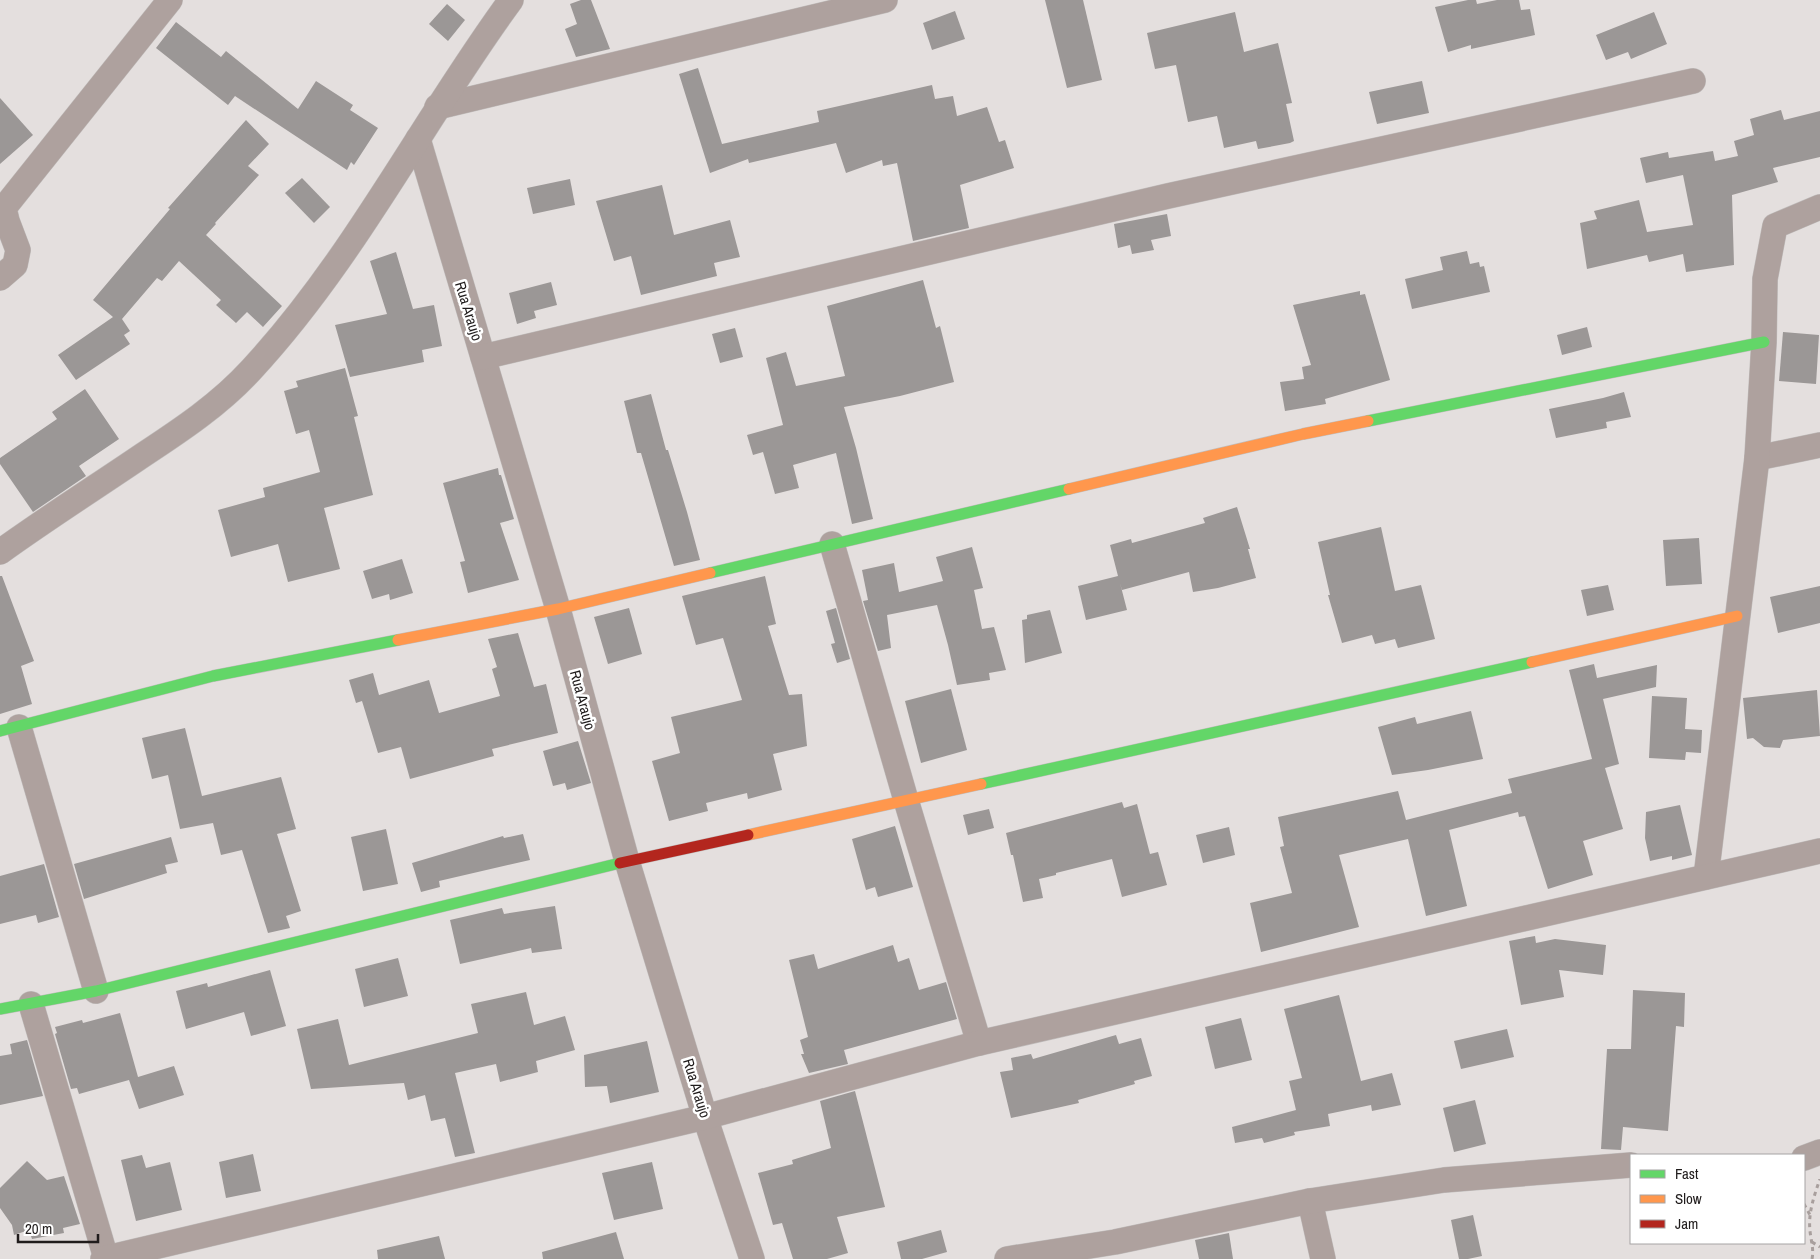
<svg xmlns="http://www.w3.org/2000/svg" width="1820" height="1259" font-family="'Archivo Narrow',sans-serif">
<rect width="100%" height="100%" fill="#e4dfde"/>
<g fill="#9b9796">
<path d="M581,0H591L610,49L576,57L565,29L577,24L570,4Z"/>
<path d="M1045,0H1083L1102,80L1067,88Z"/>
<path d="M1468,0H1476L1477,4L1497,0H1519L1521,10L1530,9L1535,35L1471,49V45L1448,52L1435,7Z"/>
<path d="M447,4L465,20L448,41L429,24Z"/>
<path d="M955,11L965,39L932,50L923,23Z"/>
<path d="M1235,12L1244,52L1278,43L1292,103L1286,104L1294,141L1290,143L1258,149L1256,141L1224,148L1217,116L1188,122L1176,65L1155,69L1147,33Z"/>
<path d="M1654,12L1667,44L1631,59L1628,52L1606,60L1596,35Z"/>
<path d="M176,22L221,57L226,51L298,109L316,81L353,105L350,110L378,128L354,165L351,162L347,170L235,96L228,105L156,48Z"/>
<path d="M698,68L722,144L819,122L817,111L932,85L935,99L953,96L957,116L987,107L999,142L1005,140L1014,168L960,185L969,228L913,241L897,163L883,166L882,160L846,173L836,143L749,163L748,159L710,173L679,74Z"/>
<path d="M1422,81L1429,113L1377,124L1369,92Z"/>
<path d="M0,98L33,135L0,164Z"/>
<path d="M1781,110L1784,120L1820,111V157L1773,168L1778,182L1732,195L1734,265L1686,272L1683,254L1649,262L1647,255L1587,269L1580,223L1597,219L1594,211L1639,200L1647,232L1693,225L1683,175L1646,183L1640,158L1668,152L1669,158L1713,151L1715,161L1738,156L1734,141L1754,135L1750,119Z"/>
<path d="M246,120L269,144L248,166L259,175L215,223L216,224L206,235L282,306L263,327L247,312L236,323L216,305L221,300L179,261L162,281L157,278L122,319L130,331L124,335L130,344L76,380L58,355L113,317L93,300L170,209L168,208Z"/>
<path d="M302,178L330,207L314,223L285,193Z"/>
<path d="M570,179L575,205L533,214L527,188Z"/>
<path d="M662,185L674,235L730,220L740,257L714,263L717,276L641,295L631,256L614,261L596,201Z"/>
<path d="M1167,214L1171,236L1151,240L1154,250L1132,254L1130,245L1118,248L1114,224Z"/>
<path d="M1467,251L1470,264L1479,262L1480,267L1484,266L1490,292L1412,309L1405,279L1443,270L1440,257Z"/>
<path d="M396,252L413,309L434,305L442,346L422,350L424,362L350,377L335,325L387,314L370,261Z"/>
<path d="M923,280L936,328L940,326L954,382L900,396L844,407L856,448L873,519L852,524L836,453L793,465L799,488L775,494L763,452L753,455L747,435L783,425L766,358L786,352L796,386L845,376L827,306Z"/>
<path d="M551,282L557,305L534,311L536,318L517,324L509,293Z"/>
<path d="M1360,291V295L1365,294L1390,380L1325,399L1326,404L1285,411L1280,382L1304,379L1302,367L1311,365L1293,305Z"/>
<path d="M1587,327L1592,347L1562,355L1557,335Z"/>
<path d="M735,328L743,357L720,363L712,334Z"/>
<path d="M1783,332L1819,335L1816,384L1779,381Z"/>
<path d="M345,368L358,416L354,417L373,495L324,508L340,569L288,582L278,544L231,557L218,510L265,497L263,488L320,472L309,430L296,434L284,391L298,387L296,381Z"/>
<path d="M85,389L119,439L79,466L86,476L33,512L0,464V458L57,419L52,412Z"/>
<path d="M1624,392L1631,417L1606,422L1607,428L1556,438L1549,409L1603,398Z"/>
<path d="M651,394L666,450H668L687,512L700,560L674,566L641,453H637L624,401Z"/>
<path d="M498,468L499,475H501L514,519L500,523L519,580L468,593L460,562L465,561L443,483Z"/>
<path d="M1237,507L1250,549H1248L1256,578L1218,588L1193,592L1189,572L1122,590L1120,583L1127,610L1086,620L1078,586L1118,576L1110,545L1131,539L1132,543L1205,523L1203,518Z"/>
<path d="M1381,527L1395,591L1421,585L1435,639L1398,648L1395,639L1375,644L1372,635L1342,643L1328,595H1330L1318,542Z"/>
<path d="M1699,538L1702,584L1666,586L1663,540Z"/>
<path d="M972,547L983,588L974,590L982,629L994,627L1006,670L989,673L990,680L957,685L948,645L937,605L887,615L891,648L878,651L863,601L868,600L862,570L894,563L899,592L943,581L936,557Z"/>
<path d="M402,559L413,593L390,600L389,594L372,599L363,571Z"/>
<path d="M0,576H2L34,661L21,666L32,704L0,714Z"/>
<path d="M765,576L776,624L768,626L789,695L802,694L807,746L773,754L782,790L748,799L747,793L706,803L708,811L669,821L652,761L680,753L671,717L742,700L723,638L696,645L682,596Z"/>
<path d="M1608,585L1614,610L1587,616L1581,590Z"/>
<path d="M1820,586V623L1778,633L1770,597Z"/>
<path d="M629,608L642,654L608,664L594,617Z"/>
<path d="M836,608L850,659L837,663L831,644L835,643L826,611Z"/>
<path d="M1050,610L1062,653L1025,663L1022,620L1027,619V615Z"/>
<path d="M518,633L534,687L546,684L558,733L492,749L494,756L410,779L401,747L378,753L362,701L356,703L349,680L373,673L379,695L429,680L439,713L500,696L492,669L497,667L488,639Z"/>
<path d="M1594,664L1597,678L1657,665L1656,687L1603,699L1619,764L1605,768L1623,829L1583,841L1593,875L1548,889L1525,816L1519,817L1518,812L1449,830L1467,906L1426,916L1408,839L1339,855L1359,927L1261,952L1250,903L1292,893L1280,847L1284,846L1278,817L1398,791L1406,820L1512,793L1508,779L1592,759L1569,670Z"/>
<path d="M951,689L967,750L921,763L905,701Z"/>
<path d="M1817,690L1820,736L1783,740L1780,748L1764,747L1753,738L1747,739L1743,698Z"/>
<path d="M1652,696L1687,698L1685,729L1702,730L1701,753L1686,752L1685,760L1649,758Z"/>
<path d="M1471,711L1483,759L1428,770L1392,775L1378,727L1415,717L1417,724Z"/>
<path d="M185,728L202,796L281,777L296,829L277,834L301,911L286,916L290,928L268,933L242,850L221,855L213,823L180,829L168,775L152,779L142,738Z"/>
<path d="M578,741L591,783L567,790L565,783L553,786L543,751Z"/>
<path d="M1122,802L1124,808L1137,804L1150,854L1158,852L1167,885L1122,897L1112,859L1056,873V875L1039,879L1043,898L1023,902L1013,855H1011L1006,833Z"/>
<path d="M1680,805L1692,855L1672,860V856L1650,861L1645,838L1646,812Z"/>
<path d="M989,809L994,828L968,835L963,815Z"/>
<path d="M895,826L913,887L878,897L875,887L866,890L852,839Z"/>
<path d="M1229,827L1235,855L1203,863L1196,835Z"/>
<path d="M386,829L398,884L363,891L351,837Z"/>
<path d="M523,834L530,860L439,881L440,887L421,892L412,863L503,836L504,838Z"/>
<path d="M171,837L178,862L165,865L167,873L84,899L74,864Z"/>
<path d="M44,864L59,917L38,923L36,915L0,924V876Z"/>
<path d="M555,906L562,949L532,953L531,948L460,964L450,920L502,908L504,914Z"/>
<path d="M1535,936L1536,943L1555,939L1606,945L1603,975L1559,970L1564,997L1521,1005L1509,941Z"/>
<path d="M893,945L898,962L909,958L919,990L946,982L957,1019L844,1050L848,1064L809,1073L801,1054H804L800,1040L808,1037L789,960L814,954L818,969Z"/>
<path d="M398,958L408,996L364,1007L355,969Z"/>
<path d="M270,970L286,1026L251,1036L244,1012L186,1029L176,991L207,983L208,987Z"/>
<path d="M1633,990L1685,993L1684,1027L1676,1026L1668,1131L1623,1127L1621,1150L1601,1149L1607,1049H1631Z"/>
<path d="M526,992L534,1025L565,1016L575,1050L536,1061L538,1072L500,1082L496,1064L455,1073L475,1153L455,1157L445,1118L431,1121L425,1095L408,1100L404,1083L311,1089L297,1029L338,1019L349,1065L478,1033L471,1004Z"/>
<path d="M1339,995L1361,1081L1392,1073L1401,1105L1372,1111L1371,1105L1328,1114L1330,1126L1294,1132L1295,1135L1264,1143L1262,1138L1235,1143L1232,1127L1296,1110L1289,1081L1302,1078L1284,1009Z"/>
<path d="M120,1013L138,1077L174,1066L184,1095L139,1109L129,1080L79,1094L77,1088L71,1089L55,1034L57,1033L55,1027L82,1020L83,1023Z"/>
<path d="M1241,1018L1252,1060L1215,1069L1205,1027Z"/>
<path d="M1507,1029L1514,1057L1461,1069L1454,1041Z"/>
<path d="M1116,1035L1119,1044L1141,1038L1152,1076L1134,1081L1135,1084L1078,1100L1079,1103L1011,1118L1000,1072L1013,1070L1011,1058L1031,1054L1033,1059Z"/>
<path d="M27,1040L43,1096L0,1105V1056L12,1054L10,1044Z"/>
<path d="M647,1041L659,1092L610,1103L607,1086L585,1087L584,1055Z"/>
<path d="M855,1091L885,1207L837,1217L848,1253L827,1259H793L782,1223L773,1225L758,1173L793,1164L792,1160L831,1148L820,1101Z"/>
<path d="M1475,1100L1486,1144L1454,1152L1443,1108Z"/>
<path d="M253,1154L261,1191L226,1198L219,1162Z"/>
<path d="M142,1155L146,1168L170,1162L182,1210L136,1221L121,1160Z"/>
<path d="M27,1161L47,1180L64,1176L80,1224L63,1228L64,1233L32,1239L29,1230L14,1235L12,1225L0,1208V1188Z"/>
<path d="M652,1162L663,1209L614,1220L602,1173Z"/>
<path d="M1473,1215L1482,1256L1468,1259H1459L1451,1220Z"/>
<path d="M941,1230L947,1252L922,1259H901L897,1242Z"/>
<path d="M616,1232L624,1259H543L542,1252Z"/>
<path d="M1229,1233L1233,1259H1199L1195,1240Z"/>
<path d="M439,1236L445,1259H378L377,1250Z"/>
</g>
<g fill="none" stroke-linecap="round" stroke-linejoin="round">
<g stroke="#c0bdbc" stroke-width="26">
<g id="street">
<path d="M437,107L885,0"/>
<path d="M418,139L558,609L627,861L705,1117L752,1259"/>
<path d="M0,278L15,265L18,250L7,221L4,208L170,0"/>
<path d="M483,357L1168,196L1693,81"/>
<path d="M1757,458L1820,445"/>
<path d="M832,544L906,800L979,1043"/>
<path d="M0,552C47,518 96,487 143,455C181,430 220,404 251,370C354,259 422,121 511,0"/>
<path d="M19,727L96,991"/>
<path d="M1706,877L1757,458L1764,342L1765,279L1775,226L1820,207"/>
<path d="M31,1004L106,1258"/>
<path d="M1804,1158L1820,1152"/>
<path d="M1310,1201L1323,1259"/>
<path d="M103,1259L705,1117L979,1043L1820,851"/>
<path d="M1007,1259L1115,1242L1310,1201L1444,1180L1631,1165"/>
</g>
</g>
<g stroke="#c0bdbc" stroke-width="12">
<g id="fast">
<path d="M1368,421L1764,342"/>
<path d="M710,573L1069,489"/>
<path d="M0,731L213,676L398,640"/>
<path d="M981,784L1532,662"/>
<path d="M0,1009L96,991L620,863"/>
</g>
</g>
<g stroke="#c0bdbc" stroke-width="12">
<g id="slow">
<path d="M1069,489L1303,434L1368,421"/>
<path d="M398,640L558,609L710,573"/>
<path d="M1532,662L1737,616"/>
<path d="M748,835L981,784"/>
</g>
</g>
<g stroke="#c0bdbc" stroke-width="12">
<path id="jam" d="M620,863L748,835"/>
</g>
<g stroke="#a89f9d" stroke-width="3" stroke-dasharray="4 4" stroke-linecap="butt">
<path d="M1804,1204L1810,1215"/>
<path d="M1812,1242L1820,1247"/>
<path d="M1812,1259C1814,1249 1811,1241 1810,1231C1808,1213 1814,1196 1820,1179"/>
</g>
<use href="#street" stroke="#aea19e" stroke-width="25"/>
<use href="#fast" stroke="#63d668" stroke-width="11"/>
<use href="#slow" stroke="#ff974d" stroke-width="11"/>
<use href="#jam" stroke="#b3261e" stroke-width="11"/>
</g>
<g text-anchor="middle" dominant-baseline="central" stroke-width="5" stroke-linejoin="round" paint-order="stroke">
<g font-size="15" fill="#201c1c" stroke="#fff">
<text transform="translate(469 311) rotate(73)">Rua Araujo</text>
<text transform="translate(583 700) rotate(75)">Rua Araujo</text>
<text transform="translate(697 1088) rotate(73)">Rua Araujo</text>
</g>
</g>
<rect x="1630" y="1154" width="175" height="90" fill="#ffffff" stroke="#a6a4a4"/>
<rect x="1640" y="1170" width="25" height="8" fill="#63d668" stroke="#a6a4a4"/>
<text x="1675" y="1179" font-size="15" fill="#201c1c">Fast</text>
<rect x="1640" y="1195" width="25" height="8" fill="#ff974d" stroke="#a6a4a4"/>
<text x="1675" y="1204" font-size="15" fill="#201c1c">Slow</text>
<rect x="1640" y="1220" width="25" height="8" fill="#b3261e" stroke="#a6a4a4"/>
<text x="1675" y="1229" font-size="15" fill="#201c1c">Jam</text>
<path d="M18 1234v8h80v-8" fill="none" stroke="#201c1c" stroke-width="2.5"/>
<text x="25" y="1234" font-size="15" fill="#201c1c" stroke="#ffffff" stroke-width="4" paint-order="stroke">20 m</text>
</svg>
